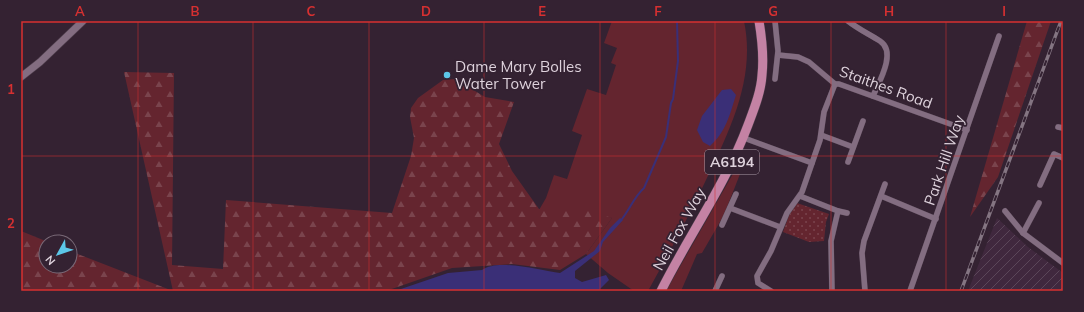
<svg xmlns="http://www.w3.org/2000/svg" width="1084" height="312" font-family="Mulish,sans-serif">
<defs>
<pattern id="industrial-furrows" width="10" height="10" patternUnits="userSpaceOnUse"><rect width="10" height="10" fill="#40283e"/><path d="M-1 1l2-2M0 10L10 0M9 11l2-2" fill="none" stroke="#5b4659"/></pattern>
<pattern id="forest-firs" width="22" height="20" patternUnits="userSpaceOnUse"><rect width="22" height="20" fill="#64252f"/><path d="M5 1l3.5 6h-7zM16 11l3.5 6h-7z" fill="#7a444d"/></pattern>
<pattern id="park-dots" width="8" height="8" patternUnits="userSpaceOnUse"><rect width="8" height="8" fill="#64252f"/><path d="M2 2h.1M6 6h.1" fill="none" stroke="#7a444d" stroke-width="1.8" stroke-linecap="round"/></pattern>
</defs>
<rect width="100%" height="100%" fill="#342232"/>
<path fill="url(#industrial-furrows)" d="M997,218L1028,247L1063,273V291H968Z"/>
<g fill="#64252f">
<path d="M612,21H744C756,78 730,130 706,180C688,218 668,255 648,291H634L608,273L586,254L612,218L539,210L546,198L554,175L567,179L582,135L572,131L587,89L606,95L616,65L611,63L617,48L604,43Z"/>
<path d="M734,172L740,174L724,215L702,253L697,254L681,291H666Z"/>
</g>
<g fill="url(#forest-firs)">
<path d="M1027,21H1051L998,177L970,217Z"/>
<path d="M124,72L174,73L172,265L223,269L226,200L392,213L411,156L414,138L410,117L411,108L418,98L443,80L455,79L485,97L514,102L499,144L512,171L539,209H584L612,218L586,254L560,270L512,264L452,268L386,291H173Z"/>
<path d="M21,231L48,242H46V266H70V251L173,291H21Z"/>
</g>
<path fill="url(#park-dots)" d="M797,203L829,214L826,222L824,241L809,242L783,232L790,212Z"/>
<g fill="#3a2f77">
<path d="M731,89L736,95C730,114 726,132 710,146L703,142L697,130L702,116L722,90Z"/>
<path d="M620,218L623,220L603,242L600,251L575,271V278L582,282L606,275L609,280L598,291H395L448,273L482,270C498,258 541,271 560,273L594,251L610,228Z"/>
</g>
<g fill="none" stroke-linecap="round" stroke-linejoin="round">
<path stroke="#3a2f77" stroke-width="2" d="M622,219C630,209 634,197 644,188L666,137L671,103L673,99L678,61L677,21"/>
<g stroke="#4e3e4c" stroke-width="6">
<g id="minor">
<path d="M775,21L778,51L775,79"/>
<path d="M848,21C858,29 869,34 880,41C897,52 879,82 873,96"/>
<path d="M778,55L798,57L809,62L835,84H839L967,130"/>
<path d="M1058,127L1063,128"/>
<path d="M821,135L853,147"/>
<path d="M744,138L812,163"/>
<path d="M848,162L863,121"/>
<path d="M1040,185L1054,154L1063,158"/>
<path d="M800,196L838,211L831,241L832,291"/>
<path d="M881,196L936,219"/>
<path d="M730,208L780,227"/>
<path d="M838,211L847,213"/>
<path d="M1005,211L1023,233L1063,263"/>
<path d="M722,225L736,194"/>
<path d="M1023,233L1039,203"/>
<path d="M715,291L722,276"/>
<path d="M771,291L758,283L757,276L771,251L787,213L802,192L820,140L824,112L835,84"/>
<path d="M865,291L862,253L864,241L885,184"/>
<path d="M910,291L999,36"/>
</g>
</g>
<g stroke="#4e3e4c" stroke-width="8">
<path id="tertiary" d="M21,77L40,62L83,21"/>
</g>
<g stroke="#4e3e4c" stroke-width="10">
<path id="primary" d="M661,291C689,235 726,184 748,125C754,109 761,92 762,75C764,57 762,39 759,21"/>
</g>
<use href="#minor" stroke="#836d81" stroke-width="5.5"/>
<use href="#tertiary" stroke="#836d81" stroke-width="7"/>
<use href="#primary" stroke="#c482a4" stroke-width="9"/>
<g stroke="#847582" stroke-width="3.5">
<path id="rail" d="M961,291L1061,21"/>
</g>
<use href="#rail" stroke="#342232" stroke-width="2" stroke-dasharray="6" stroke-linecap="butt"/>
</g>
<path fill="none" stroke="#d63031" stroke-width="1" stroke-opacity="0.55" d="M138,21V291M253,21V291M369,21V291M484,21V291M600,21V291M715,21V291M831,21V291M946,21V291M21,156H1063"/>
<circle fill="#5cc7e8" stroke="#342232" stroke-width="1.5" cx="447" cy="75" r="4"/>
<g text-anchor="middle" dominant-baseline="central" stroke-width="3.5" stroke-linejoin="round" paint-order="stroke">
<rect fill="#342232" stroke="#ab9da9" stroke-width="1" x="705" y="150" width="54" height="24" rx="3"/>
<g font-size="14" font-weight="bold" fill="#ded2dc">
<text x="732" y="162">A6194</text>
</g>
<g font-size="15" fill="#ded2dc" stroke="#342232" text-anchor="start">
<text x="455" y="66">Dame Mary Bolles<tspan x="455" dy="17">Water Tower</tspan></text>
</g>
<g font-size="15" fill="#ded2dc" stroke="#342232">
<text transform="translate(886 87) rotate(20)">Staithes Road</text>
<text transform="translate(944 160) rotate(-71)">Park Hill Way</text>
<text transform="translate(679 229) rotate(-61)">Neil Fox Way</text>
</g>
</g>
<rect width="1084" height="312" fill="none" stroke="#342232" stroke-width="44"/>
<g transform="translate(58 254) rotate(230)"><circle r="19" fill="#342232" stroke="#786876"/>
<path d="M0-3L7 15L0 10L-7 15Z" fill="#5cc7e8"/>
<text y="-6" font-size="11" font-weight="bold" text-anchor="middle" fill="#ded2dc">N</text>
</g>
<rect x="22" y="22" width="1040" height="268" fill="none" stroke="#d63031" stroke-width="1.5"/>
<g font-size="13" text-anchor="middle" font-weight="bold" fill="#d63031">
<text x="80" y="16">A</text>
<text x="195" y="16">B</text>
<text x="311" y="16">C</text>
<text x="426" y="16">D</text>
<text x="542" y="16">E</text>
<text x="658" y="16">F</text>
<text x="773" y="16">G</text>
<text x="889" y="16">H</text>
<text x="1004" y="16">I</text>
<text x="11" y="94">1</text>
<text x="11" y="228">2</text>
</g>
</svg>
